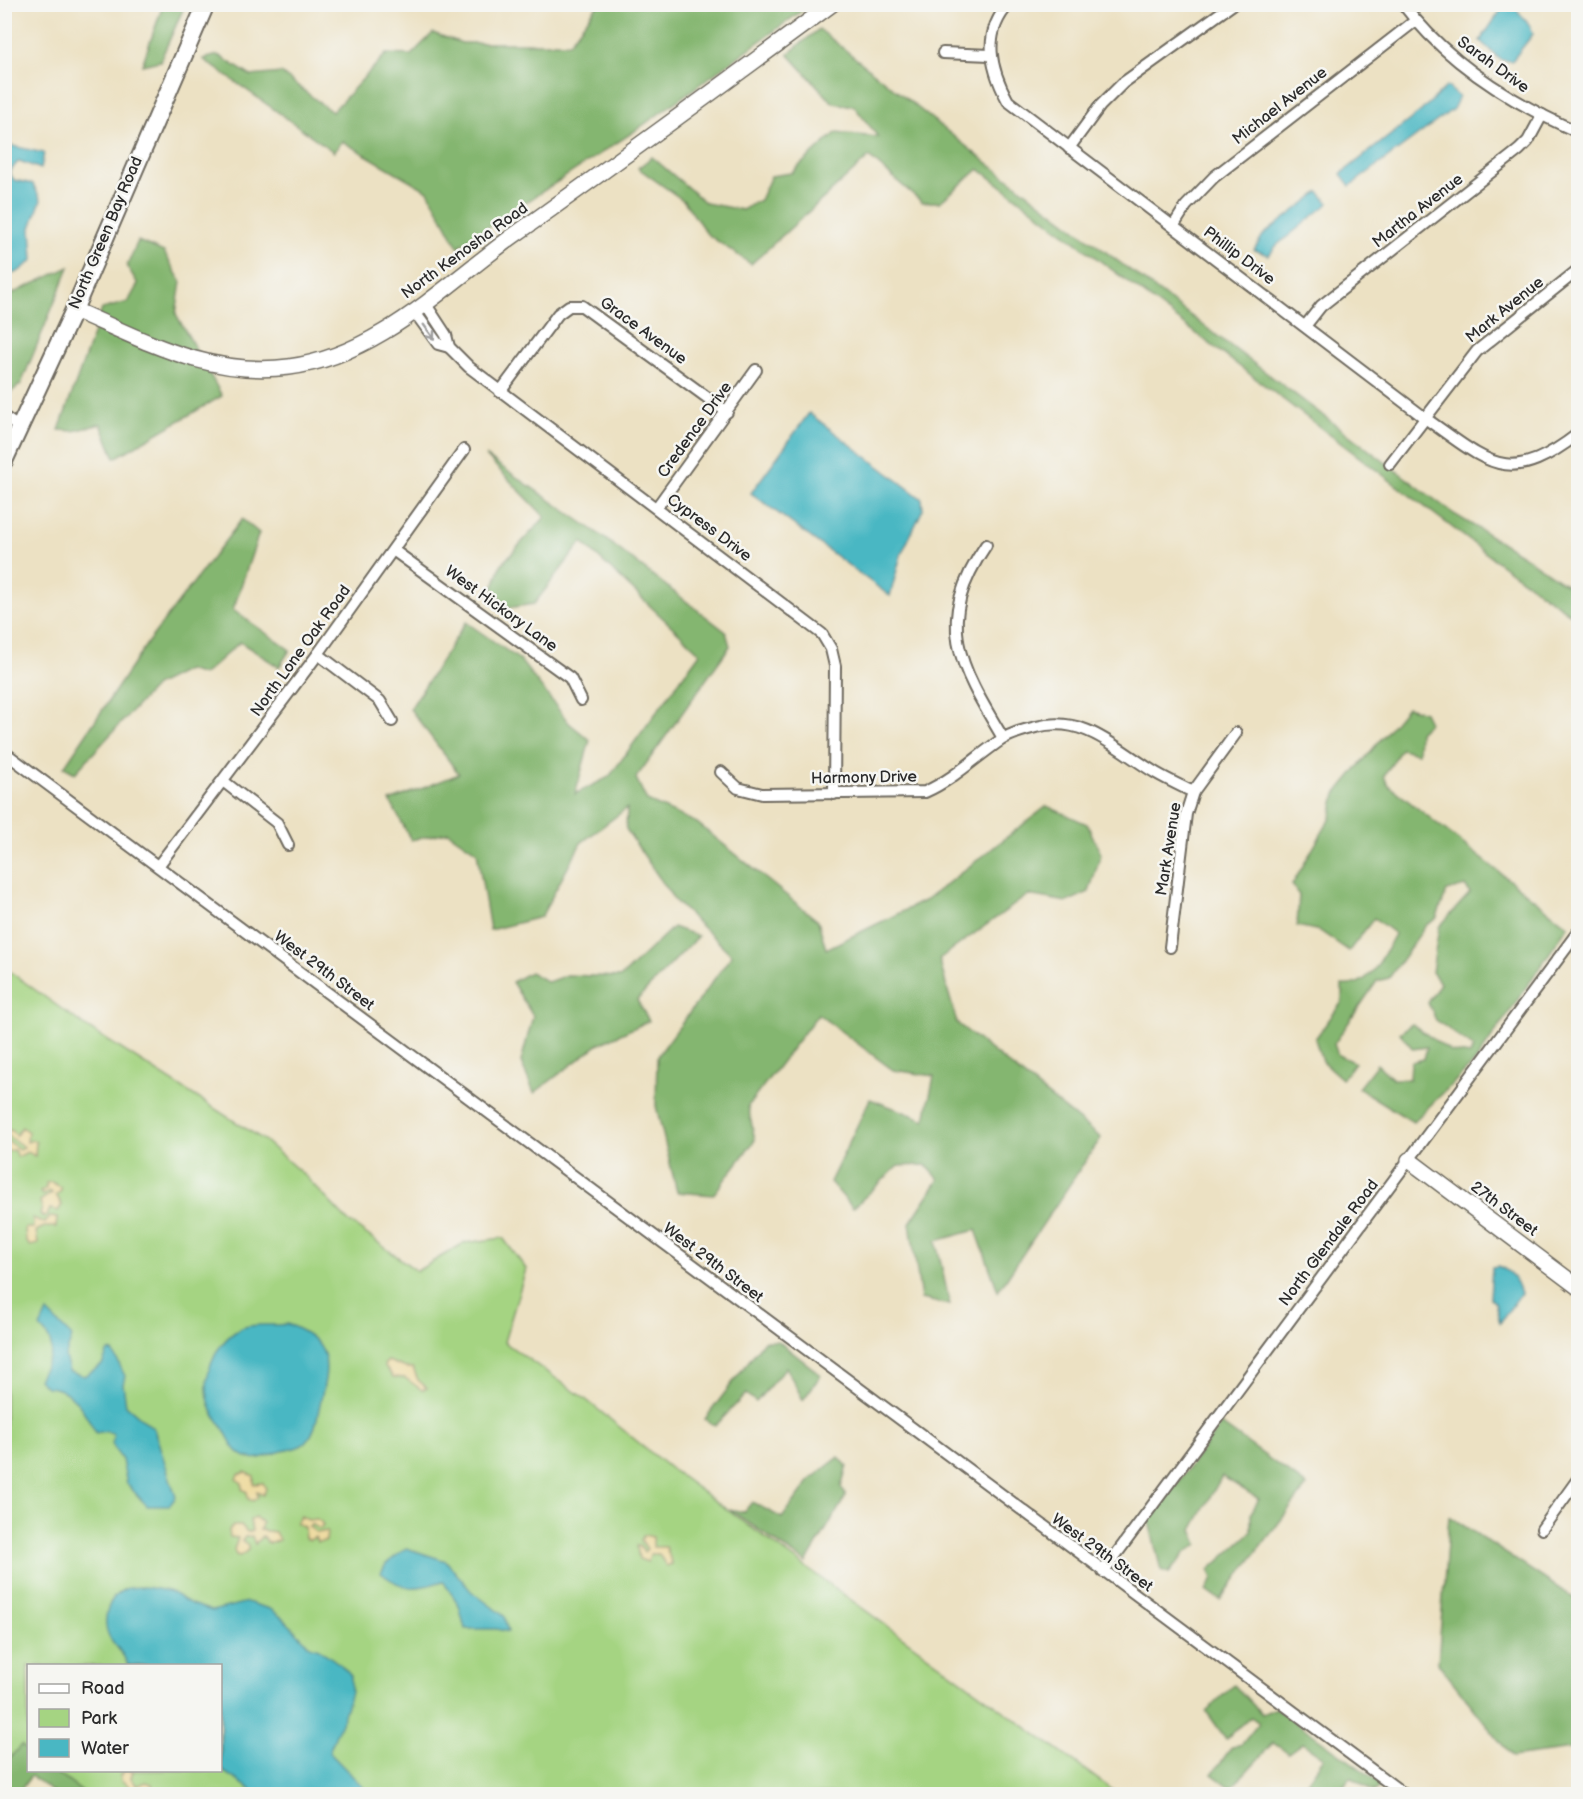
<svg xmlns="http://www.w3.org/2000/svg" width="1583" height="1799" font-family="'Balsamiq Sans',sans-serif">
<rect width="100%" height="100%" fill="#f6f6f2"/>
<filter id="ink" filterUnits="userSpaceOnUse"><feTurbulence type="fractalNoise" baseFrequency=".0167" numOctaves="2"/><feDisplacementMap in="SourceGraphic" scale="12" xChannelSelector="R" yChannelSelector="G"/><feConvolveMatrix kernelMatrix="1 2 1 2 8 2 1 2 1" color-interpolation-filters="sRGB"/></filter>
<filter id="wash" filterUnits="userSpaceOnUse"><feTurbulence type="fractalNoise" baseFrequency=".008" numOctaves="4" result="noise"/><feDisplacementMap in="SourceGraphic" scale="24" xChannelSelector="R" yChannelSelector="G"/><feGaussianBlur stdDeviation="1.35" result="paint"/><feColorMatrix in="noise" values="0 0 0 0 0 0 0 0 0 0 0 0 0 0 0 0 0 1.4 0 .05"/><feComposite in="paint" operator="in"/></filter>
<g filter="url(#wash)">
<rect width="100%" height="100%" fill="#ece1c3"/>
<path fill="#a5d482" stroke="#688056" stroke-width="1.5" d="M5,968L85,1026L264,1140L306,1177L347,1220L417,1271L464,1243L503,1238L526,1269L504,1342L584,1398L671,1469L1118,1794H85L54,1771L220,1770V1666H28V1751L21,1746L5,1764Z"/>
<g fill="#84b670" stroke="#58704e" stroke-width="1.5">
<path d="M163,5H185L160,61L142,65Z"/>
<path d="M598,5H810L635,131L458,247L428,191L342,141L334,152L203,59L218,55L251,76L281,73L332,112L386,54L411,55L433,33L462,43H569Z"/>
<path d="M819,29L981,158L1454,514L1522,555L1578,593V619L1507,569L979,169L940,202H922L869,157L751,264L707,234L684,201L638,168L652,157L706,203L742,210L760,200L771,176L791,173L836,133L878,137L854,106L833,103L788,54Z"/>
<path d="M138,241L164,252L181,282L176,314L222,396L115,458L101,424L74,431L59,430L102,309L128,302L138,284L127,266Z"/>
<path d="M69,267L21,384L5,397V297Z"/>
<path d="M486,456L599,534L726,632L730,646L636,778L647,801L697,823L818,921L826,949L926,900L1047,806L1087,824L1101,854L1089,892L1067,902L1028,895L939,959L957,1023L1101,1138L998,1291L976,1230L936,1241L950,1305L921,1299L910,1223L939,1179L926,1165L898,1166L853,1208L830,1182L870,1099L925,1120L934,1076L893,1070L818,1014L748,1106L755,1140L713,1195L677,1192L656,1106L657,1057L732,955L675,901L626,829L627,808L581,843L541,917L490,930L477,852L448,832L411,840L390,801L459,774L410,709L466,622L520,660L569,723L590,740L575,794L609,777L700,653L582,542L534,604L508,608L493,589L501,565L545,517Z"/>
<path d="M242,519L259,533L233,610L290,650L279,667L240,642L203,675L187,670L155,686L75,773L64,767L148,642Z"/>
<path d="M1407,707L1424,712L1429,722L1419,732L1418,753L1401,749L1384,776L1388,785L1568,926L1475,1062L1413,1122L1358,1088L1377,1064L1393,1079H1410L1411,1062L1424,1059L1427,1047L1413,1049L1400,1033L1412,1024L1451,1052L1470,1055L1473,1047L1436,1020L1428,1003L1440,983L1432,972L1439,927L1470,893L1465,886L1447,891L1436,919L1426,925L1389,978L1377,981L1334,1044L1338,1055L1355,1063L1342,1079L1322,1061L1315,1039L1342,1002V985C1371,988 1382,957 1395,934L1374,918L1349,951L1320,931L1297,926L1299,894L1292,885L1331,817L1336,794Z"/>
<path d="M673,927L698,936L637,1000L649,1021L599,1044L534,1093L521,1062L533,1016L512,982L530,972L548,982L567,975L621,977Z"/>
<path d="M764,1341H778L821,1375L803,1400L786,1367L756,1402L746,1394L715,1426L705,1419Z"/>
<path d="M1221,1424L1307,1486L1220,1600L1206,1591L1213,1578L1209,1570L1251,1532V1513L1259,1499L1222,1476L1192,1530L1198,1544L1185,1553L1169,1573L1161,1570L1149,1522Z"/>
<path d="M839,1457L847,1466L841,1487L846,1496L806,1563L729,1509L744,1512L752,1502L782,1518L811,1479Z"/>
<path d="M1449,1516L1578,1601V1748L1512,1757L1438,1663Z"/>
<path d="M1234,1685L1262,1714L1276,1708L1383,1785L1374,1792L1350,1777L1338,1794H1307L1305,1785L1324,1758L1302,1743L1288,1753L1273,1743L1231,1788L1212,1774L1232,1747L1242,1744L1259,1723L1251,1717L1226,1739L1206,1711Z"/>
<path d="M21,1745L28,1751V1770L54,1771L85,1794H55L31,1776L17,1794H5V1764Z"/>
</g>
<g fill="#eeda9e" stroke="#8c8264" stroke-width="1.5">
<path d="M22,1127L28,1132L27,1142L33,1140L36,1142L35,1156L27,1152L18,1157L14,1150L5,1151V1141H7L19,1149L24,1147L5,1134L10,1129L16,1135Z"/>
<path d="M51,1182L61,1187V1191L56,1195L62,1205L58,1211L50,1209L47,1216L43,1217L40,1214L42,1209L40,1201L52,1193L49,1191L43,1195L40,1192L46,1188V1183Z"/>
<path d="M50,1217L57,1218L56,1227H44L36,1231L38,1244L30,1246L26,1241L25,1228H33V1218L45,1223Z"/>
<path d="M388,1361L406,1368H413L418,1380L427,1388L422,1390L405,1378L393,1377L384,1365Z"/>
<path d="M245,1472L254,1476V1484L263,1483L266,1489L263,1495L257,1492L258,1497L253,1501L248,1499L247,1492L242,1489V1483L236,1479L238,1475Z"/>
<path d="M301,1516L308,1520L317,1519L321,1522L323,1525L319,1529L312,1524L309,1527L317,1533L327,1531L326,1541L317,1542L315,1537L310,1540L305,1538L304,1527L296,1523Z"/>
<path d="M255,1517L262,1523L260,1530L275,1532L279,1540L269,1544L262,1536L255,1544L252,1536L245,1537L242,1541L248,1546V1550L240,1556L236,1555L234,1550L238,1538L230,1537L229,1530L233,1526H242L247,1532L252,1531L250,1520Z"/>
<path d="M644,1535L653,1537V1547H666L672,1564L666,1566L659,1554H650L648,1562L639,1559L637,1546H640L644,1552L647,1549L641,1540Z"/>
<path d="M125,1771H133L131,1778L137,1786L146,1782L152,1784L153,1794L130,1793L128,1785L121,1780V1775Z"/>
</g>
<g fill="#49b7c3" stroke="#3a7177" stroke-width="1.5">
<path d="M1505,4L1513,5L1530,26L1533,34L1512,61L1501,60L1480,41Z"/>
<path d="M1447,86L1459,97L1453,109L1350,186L1341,174L1421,111Z"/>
<path d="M4,144L44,153L41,169L19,161L9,172L14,180L33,184L41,200L31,228L33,260L18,272L5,276Z"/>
<path d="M1319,192L1329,203L1276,246L1269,255L1254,250L1263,235Z"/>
<path d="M809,413L922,499L923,509L901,555L890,596L751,493Z"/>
<path d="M1498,1266C1512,1272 1517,1280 1521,1293L1500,1323L1495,1303L1490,1298L1492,1267Z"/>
<path d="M47,1312L72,1337L65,1357L69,1371L84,1376L102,1365L108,1351L113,1352L125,1376L123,1384L126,1405L154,1429L176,1497L169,1506H147L127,1484L122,1460L112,1444L114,1434L106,1431L96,1433C84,1411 73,1387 46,1387L38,1379C50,1358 60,1347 40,1327Z"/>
<path d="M287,1324C334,1342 329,1364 320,1404C317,1418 316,1431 306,1442C298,1450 286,1449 276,1453C266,1456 256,1461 246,1457C230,1450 229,1434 219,1422C195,1392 209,1344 242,1328C255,1322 273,1327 287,1324Z"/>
<path d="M406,1548L446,1561L471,1591L504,1616L508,1632L497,1629H465L459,1605L443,1581C415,1590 404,1591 381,1573L386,1564Z"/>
<path d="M144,1587L169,1591L191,1604L212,1611L247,1602L270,1609L283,1618L310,1646L319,1649L341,1665L351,1676V1692L344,1715L329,1752L365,1789L362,1794H258L221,1770L220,1666L128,1665C124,1654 117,1648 110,1638C101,1622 107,1597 125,1589C130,1587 138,1587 144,1587Z"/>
</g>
</g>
<g filter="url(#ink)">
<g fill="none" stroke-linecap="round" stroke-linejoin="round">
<g stroke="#6f6b60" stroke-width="14">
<g id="street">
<path d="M1009,4C981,34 991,70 1008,101L1425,418C1489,463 1508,488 1578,434"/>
<path d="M1403,4C1447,63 1512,103 1578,132"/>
<path d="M943,53L990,55"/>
<path d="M1069,148L1100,106L1123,83L1233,4"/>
<path d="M1174,225L1186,206L1214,177L1415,21"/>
<path d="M425,303L446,335L449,347L469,367L822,634L831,649L835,666L834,794"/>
<path d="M414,311L438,344L449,347"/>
<path d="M1306,325L1321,306L1519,150L1528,141L1542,115"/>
<path d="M500,392L558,314L569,306H582L727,412"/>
<path d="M4,417L20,428"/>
<path d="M1390,464L1477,351L1578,270"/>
<path d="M657,507L756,370"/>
<path d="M986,545C933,623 960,666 1003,738"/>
<path d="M393,550L570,678L581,700"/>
<path d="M318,654L380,701L392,721"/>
<path d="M4,752L1404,1794"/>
<path d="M721,772L738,788L762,794L925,792C954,779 976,757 1001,740C1012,733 1024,730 1036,727C1085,714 1117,750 1156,773C1168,780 1181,786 1193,792"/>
<path d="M223,781L277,823L288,845"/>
<path d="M158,866L318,654L464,450"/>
<path d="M1170,947L1186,814L1193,792L1236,733"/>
<path d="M1542,1529L1578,1479"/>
<path d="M1103,1572L1578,932"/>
</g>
</g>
<g stroke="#6f6b60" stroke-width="18">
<g id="secondary">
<path d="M74,310C146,341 208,377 289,367C377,356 444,286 513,236C620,160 726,82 832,4"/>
<path d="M1409,1160L1578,1287"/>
</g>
</g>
<g stroke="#6f6b60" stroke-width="20">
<path id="primary" d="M4,461L74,310L206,4"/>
</g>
<use href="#street" stroke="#fff" stroke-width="10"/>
<use href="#secondary" stroke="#fff" stroke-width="15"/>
<use href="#primary" stroke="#fff" stroke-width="16"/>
</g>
<defs><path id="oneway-shaft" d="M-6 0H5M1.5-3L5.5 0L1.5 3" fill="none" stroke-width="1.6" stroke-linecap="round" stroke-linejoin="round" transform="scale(1.5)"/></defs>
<use stroke="#a0a0a0" href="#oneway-shaft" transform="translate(429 332) rotate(54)"/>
</g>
<g text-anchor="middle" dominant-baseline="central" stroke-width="5" stroke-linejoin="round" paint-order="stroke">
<g font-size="16" fill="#2b2b2b" stroke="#f6f6f2">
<text transform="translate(1493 65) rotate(36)">Sarah Drive</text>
<text transform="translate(1280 106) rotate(-38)">Michael Avenue</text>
<text transform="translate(1418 211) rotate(-38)">Martha Avenue</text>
<text transform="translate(106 233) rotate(-67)">North Green Bay Road</text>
<text transform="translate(465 251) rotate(-36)">North Kenosha Road</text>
<text transform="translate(1239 256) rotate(37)">Phillip Drive</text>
<text transform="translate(1505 310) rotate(-39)">Mark Avenue</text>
<text transform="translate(643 331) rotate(36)">Grace Avenue</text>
<text transform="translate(695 430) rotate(-54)">Credence Drive</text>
<text transform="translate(709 528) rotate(37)">Cypress Drive</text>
<text transform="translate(501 609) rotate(36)">West Hickory Lane</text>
<text transform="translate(301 651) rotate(-54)">North Lone Oak Road</text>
<text transform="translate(864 778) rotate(-1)">Harmony Drive</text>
<text transform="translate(1169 849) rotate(-81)">Mark Avenue</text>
<text transform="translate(324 971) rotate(37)">West 29th Street</text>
<text transform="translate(1504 1209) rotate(37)">27th Street</text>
<text transform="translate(1329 1243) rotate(-53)">North Glendale Road</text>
<text transform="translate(713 1263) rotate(37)">West 29th Street</text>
<text transform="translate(1102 1553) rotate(36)">West 29th Street</text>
</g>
</g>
<rect width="1583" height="1799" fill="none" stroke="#f6f6f2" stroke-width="24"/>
<rect x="27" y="1664" width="195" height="108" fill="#f6f6f2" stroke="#a5a5a2" stroke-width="1.5"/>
<rect x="39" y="1684" width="30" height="9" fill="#ffffff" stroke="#a5a5a2" stroke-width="1.5"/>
<text x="81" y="1694" font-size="18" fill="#2b2b2b">Road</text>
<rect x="39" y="1709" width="30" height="18" fill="#a5d482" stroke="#a5a5a2" stroke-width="1.5"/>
<text x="81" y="1724" font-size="18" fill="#2b2b2b">Park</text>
<rect x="39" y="1739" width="30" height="18" fill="#49b7c3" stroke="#a5a5a2" stroke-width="1.5"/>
<text x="81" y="1754" font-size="18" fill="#2b2b2b">Water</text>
</svg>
